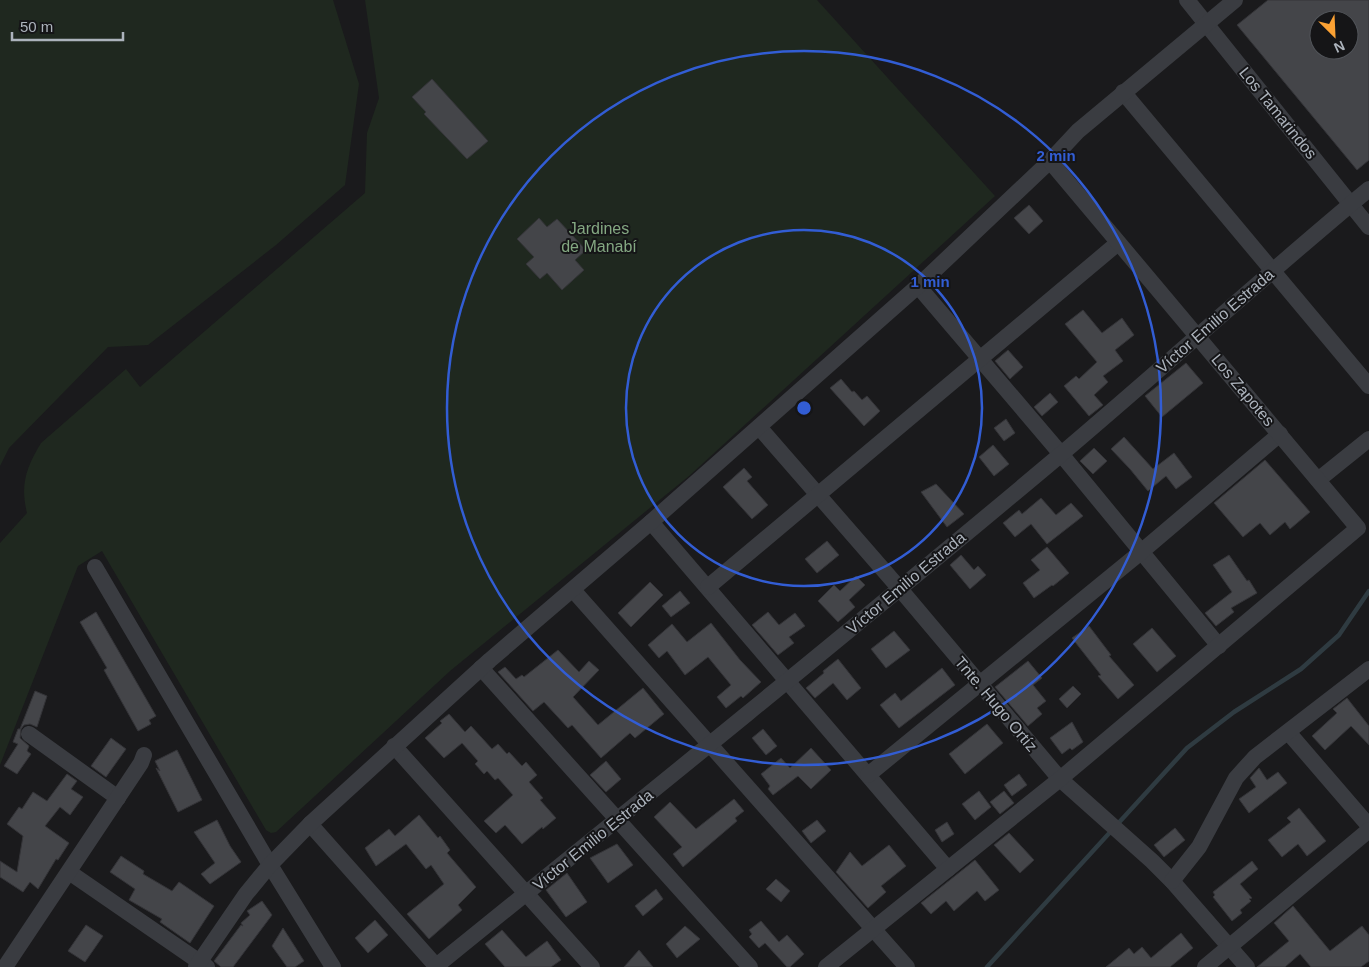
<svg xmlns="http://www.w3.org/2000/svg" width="1369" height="967" font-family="Helvetica,sans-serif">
<rect width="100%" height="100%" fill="#1a1a1c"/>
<g fill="#1f281f">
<path d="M0,0H333L359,84L345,185L276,245L148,345L108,347L9,448L0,466Z"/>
<path d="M365,0H817L995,196L689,476L450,671L276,832L271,833L266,830L102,551L78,566L0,765V543L27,513C20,485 26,468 41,443L126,369L140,387L365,193L367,133L379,98Z"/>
</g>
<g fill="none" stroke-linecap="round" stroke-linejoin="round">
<path stroke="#2f3b41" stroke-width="4.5" d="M987,967L1187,748L1234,712L1301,669L1339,635L1369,591"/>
</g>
<g fill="#444549" stroke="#343438" fill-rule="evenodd">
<path d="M1268,0H1369V160L1357,170L1237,25ZM1319,20H1349V50H1319Z"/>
<path d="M432,79L488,141L467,159L424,114L426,112L412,97Z"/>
<path d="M1029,205L1043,221L1029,234L1014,218Z"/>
<path d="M539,218L547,227L557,219L586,250L575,260L584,270L562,290L547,273L540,279L526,264L534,257L517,239Z"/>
<path d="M1083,310L1102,333L1122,318L1134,335L1115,350L1123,361L1103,376L1108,382L1094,395L1103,405L1089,416L1064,386L1076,376L1079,379L1097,362L1065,324Z"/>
<path d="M1008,350L1023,367L1010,379L995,361Z"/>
<path d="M1186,363L1203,383L1162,417L1145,396Z"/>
<path d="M841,379L852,392L854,391L862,400L867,396L880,411L864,426L830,388Z"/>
<path d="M1050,393L1058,402L1042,416L1034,407Z"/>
<path d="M1006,419L1015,433L1004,441L994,428Z"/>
<path d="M1124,437L1153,469L1174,453L1192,477L1176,489L1166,476L1148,491L1130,469L1111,449Z"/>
<path d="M993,445L1009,464L994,476L979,457Z"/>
<path d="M1094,448L1107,461L1093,474L1080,461Z"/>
<path d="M1265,460L1310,512L1290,529L1285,522L1270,535L1260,523L1243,537L1214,503Z"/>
<path d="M744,468L752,477L747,481L768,505L752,519L723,487Z"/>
<path d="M936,484L964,514L947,527L921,492Z"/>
<path d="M1041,498L1056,515L1071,503L1083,516L1047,544L1031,524L1015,537L1003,523L1019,510L1022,514Z"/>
<path d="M827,541L839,555L817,573L805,559Z"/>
<path d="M1047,547L1069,573L1053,586L1052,585L1034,598L1023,583L1040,570L1031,560Z"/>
<path d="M961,555L974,570L978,566L986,575L970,589L950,565Z"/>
<path d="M1229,555L1247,581L1249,580L1257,593L1231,608L1234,612L1216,626L1205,613L1232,592L1213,565Z"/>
<path d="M856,576L865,585L849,600L855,607L838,622L818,601L834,585L840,591Z"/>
<path d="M650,582L663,595L631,627L618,613Z"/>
<path d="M680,591L690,603L671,617L662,606Z"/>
<path d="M96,612L156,716L149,720L151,724L138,731L104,670L107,668L80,622Z"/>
<path d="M768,612L779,625L795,613L805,626L789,637L794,643L778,655L752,625Z"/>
<path d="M711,623L740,660L761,682L743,698L741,696L726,708L717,697L731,685L708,657L685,675L667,651L659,658L648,645L672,624L687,642Z"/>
<path d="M1089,626L1111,655L1109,656L1134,685L1118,699L1098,676L1101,675L1072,638Z"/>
<path d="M1152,628L1176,656L1157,672L1133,644Z"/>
<path d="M894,631L910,650L886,668L871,649Z"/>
<path d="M558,650L579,672L589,661L599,670L573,697L598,725L643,688L664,714L635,738L630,733L601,758L572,725L568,728L544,702L533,711L498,672L505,667L516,679L522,675L524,677Z"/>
<path d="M838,659L861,688L847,700L833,683L815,698L806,688L824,673L823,671Z"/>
<path d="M1028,661L1042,678L1033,685L1046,701L1037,708L1042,714L1028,726L995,687Z"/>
<path d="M942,668L955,685L899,728L880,705L895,693L901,701Z"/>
<path d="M1073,686L1081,694L1067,708L1059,699Z"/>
<path d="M35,691L47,696L37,727L30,724L24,725L21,729L20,738L29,746L27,751L31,754L17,774L4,766L18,744L13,742L18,729H20Z"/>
<path d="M1347,698L1369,726V745L1351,726L1325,750L1312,736L1337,713L1333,709Z"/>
<path d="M449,714L465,732L471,726L492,749L498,744L507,754L509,752L522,766L526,762L537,775L529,782L543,798L540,800L556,818L543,829L542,827L522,844L505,825L496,833L484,821L513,795L498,778L495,780L487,771L484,774L475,764L478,761L462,743L444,758L425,738L442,723L440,721Z"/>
<path d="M1072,722L1083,742L1072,750L1070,748L1062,754L1050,738Z"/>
<path d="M987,724L1003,743L965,774L949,754Z"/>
<path d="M763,729L777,746L766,755L752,738Z"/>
<path d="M111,738L126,749L106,777L91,766Z"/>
<path d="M811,748L831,770L811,789L798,776L773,795L768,789L770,786L761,774L781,758L790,768Z"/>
<path d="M177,750L202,800L178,812L156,768L160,771L155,761Z"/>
<path d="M606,761L621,779L606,792L590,775Z"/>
<path d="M1259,768L1267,780L1278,772L1287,783L1249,813L1239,799L1256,787L1250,778Z"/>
<path d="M67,774L77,781L71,789L83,797L70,815L60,807L45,826L69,843L58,860L56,859L38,889L30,882L23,892L0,877V861L17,872L23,836L7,824L19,807L22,809L33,792L47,801Z"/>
<path d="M1019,774L1027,785L1012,796L1004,785Z"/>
<path d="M979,791L991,807L975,820L962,804Z"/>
<path d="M1004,791L1014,803L1000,814L990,802Z"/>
<path d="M734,799L744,811L735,818L737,821L683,867L673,854L682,847L654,817L670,802L696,829Z"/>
<path d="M1299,808L1326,841L1307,856L1298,844L1282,857L1268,840L1291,822L1287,818Z"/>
<path d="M419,815L438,838L440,836L450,850L447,853L476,887L458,905L462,910L429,939L407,914L444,884L431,865L426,869L406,844L376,866L365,848L389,829L395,836Z"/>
<path d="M217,820L230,846L241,862L210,884L201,874L215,863L194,832Z"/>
<path d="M817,820L826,831L811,843L802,831Z"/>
<path d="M947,822L954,834L942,842L935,830Z"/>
<path d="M1175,828L1185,840L1164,857L1154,845Z"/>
<path d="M1009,833L1034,860L1020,873L994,845Z"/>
<path d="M617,844L633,865L608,883L590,858Z"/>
<path d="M889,845L906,866L881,886L886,892L868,908L836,872L850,852L862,866Z"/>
<path d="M121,856L144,871L143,874L172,891L179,882L214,906L190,943L160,922L162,919L129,900L135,889L110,872Z"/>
<path d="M975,860L999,890L985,901L977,891L954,911L946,901L931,914L921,903Z"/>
<path d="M1252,861L1258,869L1240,884L1252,898L1249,899L1251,901L1240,910L1242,913L1232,921L1213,897L1215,895L1213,892Z"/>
<path d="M567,873L587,902L566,917L546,890Z"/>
<path d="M776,879L790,891L781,902L766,889Z"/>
<path d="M656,889L663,899L643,916L635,906Z"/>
<path d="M262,901L272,915L233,967H221L214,961L241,925L243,926L241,923L250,915L247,911Z"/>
<path d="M1293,906L1330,951L1362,926L1369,935V961L1361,967H1311L1300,954L1285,967H1257L1289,941L1274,923Z"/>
<path d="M375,920L388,935L368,953L355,938Z"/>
<path d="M761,921L779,942L787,935L804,954L790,967H787L765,943L759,948L749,937L752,934L749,930Z"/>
<path d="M86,925L103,936L85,962L68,951Z"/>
<path d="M685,926L700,939L677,958L666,944Z"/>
<path d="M283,928L304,961L295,967H287L272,946Z"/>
<path d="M502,930L526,957L547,941L561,960L551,967H505L485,944Z"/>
<path d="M1181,933L1193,948L1170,967H1106L1129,948L1134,954L1142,947L1151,958Z"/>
<path d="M639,950L653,967H624Z"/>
</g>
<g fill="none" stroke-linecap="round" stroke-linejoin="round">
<g stroke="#3a3c41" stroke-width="16">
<path d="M1187,0L1369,227"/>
<path d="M1123,92L1369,386"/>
<path d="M918,286L1061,454L1219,646"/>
<path d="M759,427L900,589L1060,779L1152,861L1172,881L1247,967"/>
<path d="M1318,480L1369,439"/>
<path d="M651,522L948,869"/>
<path d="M95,567L270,865L333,967"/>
<path d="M708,587L1118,243"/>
<path d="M573,590L907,967"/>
<path d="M481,668L750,967"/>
<path d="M1288,732L1369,826"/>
<path d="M29,734L118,798"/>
<path d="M394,746L592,967"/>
<path d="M868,775L1141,552L1280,434"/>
<path d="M310,824L437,967"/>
<path d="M69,872L207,967"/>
<path d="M1172,881L1199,847L1236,778L1255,757L1369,669"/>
<path d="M5,967L141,763L144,755"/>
<path d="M196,967L246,894L270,865L310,824L490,660L651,522L918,286L1050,161L1078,131L1235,0"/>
<path d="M435,967C644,798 853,629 1059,456C1163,368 1264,276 1369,189"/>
<path d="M826,967L1060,779L1358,528L1050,161"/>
<path d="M1205,967L1369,830"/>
</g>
</g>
<g fill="none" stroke="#325dd4" stroke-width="2.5">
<circle cx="804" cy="408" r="178"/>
<circle cx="804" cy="408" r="357"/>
</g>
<g text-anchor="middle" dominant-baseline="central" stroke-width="4" stroke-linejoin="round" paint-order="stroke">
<g font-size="16" fill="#acb3bc" stroke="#151517">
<text transform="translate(1278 113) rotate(51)">Los Tamarindos</text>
<text transform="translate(1215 321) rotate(-41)">Víctor Emilio Estrada</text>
<text transform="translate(1243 390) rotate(50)">Los Zapotes</text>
<text transform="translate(906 583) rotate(-40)">Víctor Emilio Estrada</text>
<text transform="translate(996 704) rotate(50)">Tnte. Hugo Ortíz</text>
<text transform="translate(593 840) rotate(-39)">Víctor Emilio Estrada</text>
</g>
<g font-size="16" fill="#84a882" stroke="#151517">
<text x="599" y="228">Jardines<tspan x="599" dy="18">de Manabí</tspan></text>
</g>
</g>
<circle cx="804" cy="408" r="8" fill="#325dd4" stroke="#151517" stroke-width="2.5"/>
<g font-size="15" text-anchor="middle" font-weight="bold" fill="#325dd4" stroke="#151517" stroke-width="4" stroke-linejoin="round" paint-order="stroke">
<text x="1056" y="161">2 min</text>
<text x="930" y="287">1 min</text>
</g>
<g transform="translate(1334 35) rotate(156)"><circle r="24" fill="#151517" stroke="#515459"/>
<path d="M0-4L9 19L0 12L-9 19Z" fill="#fba133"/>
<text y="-8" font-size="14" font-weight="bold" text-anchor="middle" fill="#acb3bc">N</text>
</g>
<path d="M12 32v8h111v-8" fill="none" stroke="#acb3bc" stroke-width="2.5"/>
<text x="20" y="32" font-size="15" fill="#acb3bc" stroke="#151517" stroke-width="4" paint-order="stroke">50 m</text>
</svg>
